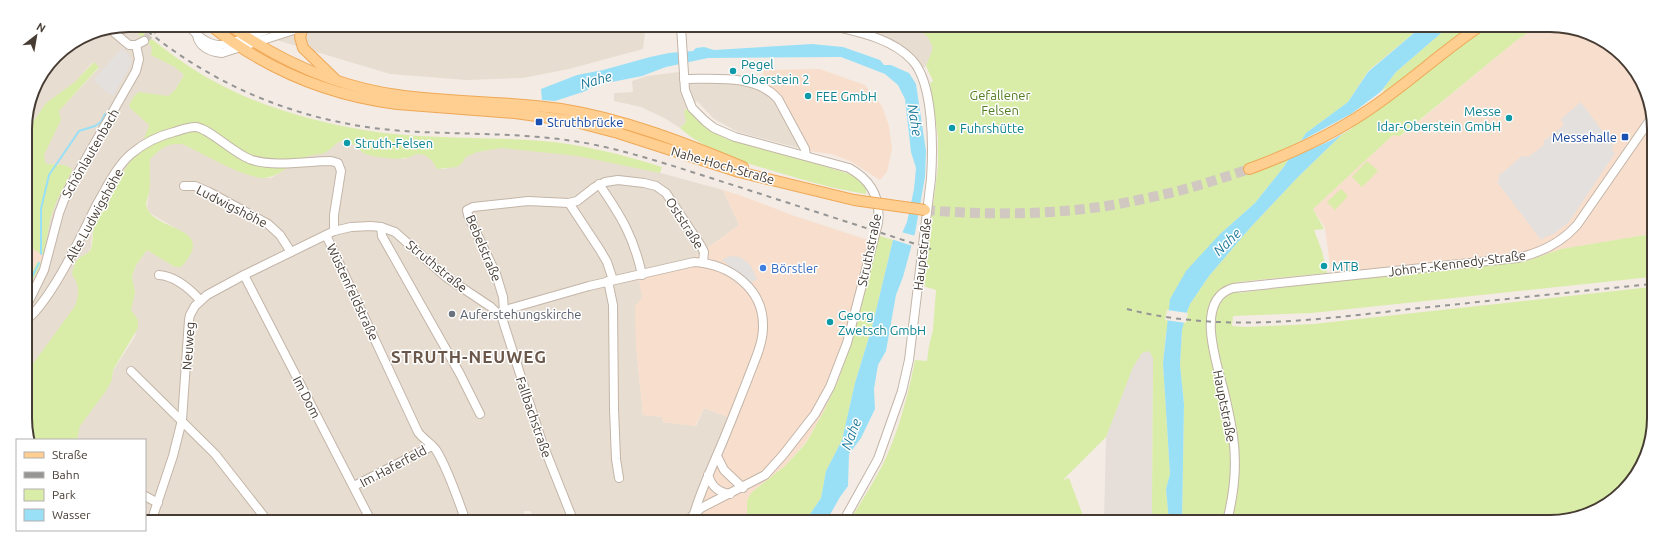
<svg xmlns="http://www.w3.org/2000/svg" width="1679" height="547" font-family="Ubuntu,sans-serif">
<rect width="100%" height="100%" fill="#f4ece4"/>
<g fill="#e8ddd1">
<path d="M129,25L153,47L151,55L175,67L184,75L175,90L168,97L139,92L130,108L149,125L147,132L138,153L122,174L96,222L92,234L91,248L88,253L77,259L76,279L78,284V298L75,306L27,372L26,292L42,263L50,220L57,200L59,164H47L45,162L44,155L58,126L59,111L99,68L93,62L75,82L46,103L33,122L25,123L33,89L56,55L89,33Z"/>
<path d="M226,25L916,27L928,37L933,48L926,66L917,72L909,61L887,46L871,39L839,31L807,28L656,30L645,32L643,49L569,69L523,78L466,80L390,74Z"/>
<path d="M679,72L680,84L733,83L757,88L773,99L802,149L738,132L714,119L697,101L684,111L686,122L680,128L666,119L641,107L614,101V93L633,92L632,81L647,76Z"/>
<path d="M346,140L352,142L361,151L368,155L404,159L416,154H423L430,158L438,169H445L462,163L465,157L477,152L502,148L529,150L578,156L639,167L723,190L739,225L680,268L639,279L643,298L636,326V345L643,415L662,417L663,422L696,426L704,408L736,420L723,456L692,520L536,519L530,511H524L523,519H145V440H77L80,426L106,391L112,380L113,371L135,336L138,320L131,310L135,293L132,276L136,265L147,250L175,267L189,236L158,218L149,212L147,208L149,192L150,159L162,148L171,144H182L248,175L263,178H271L304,157L314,153L326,152L338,142Z"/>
</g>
<g fill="#f8decc">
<path d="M1535,28L1577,29L1628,60L1652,109L1651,234L1561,249L1530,260L1332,281L1325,228L1313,209L1393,135L1401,136L1517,40Z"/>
<path d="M820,69L865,85L882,106L889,126L892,149L887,172L880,180L850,161L831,154L809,151L776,93L760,83L764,70Z"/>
<path d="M723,190L742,196L792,215L868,240L870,233L877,235L848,350L839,379L824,411L806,442L786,465L751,493L747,501V515L744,520H692L723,456L736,420L704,408L695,426L663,422L662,417L643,415L636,345L635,306L642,298L639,279L680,268L739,225Z"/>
<path d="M26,196L32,201L33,207L28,231L44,255L42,263L37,262L26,285Z"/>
</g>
<path fill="#e5ded9" d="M1149,351L1153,358L1152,509L1153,521H1104L1106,437L1133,367L1142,353Z"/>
<g fill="#d9eca8">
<path d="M129,25H134C152,39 170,54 190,67C242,101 303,120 364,130C422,140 483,136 542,141C583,144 623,155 662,167L660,173L578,156L502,148L477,152L466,157L462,163L457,167L437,169C433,161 427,153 417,154C413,155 409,158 405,158C399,160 376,157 369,155C357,153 354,138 341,141C335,143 332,149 326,152C321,155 313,154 306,157C294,162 275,179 263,178C239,176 205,154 182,144C165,143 162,148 150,159C149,171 151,182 149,193C148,198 145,203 147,208C156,232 219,226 181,267H175L147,250L136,265L132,276L135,293L131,310L138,320V328L113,370L112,380L106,391L80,426L77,440H28L27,372L75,306C79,296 80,284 72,275C73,270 74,264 77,260C81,255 88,255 91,249C94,241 91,232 96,222C104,206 112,188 122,173C134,156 143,145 149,125L130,108L129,105L134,96L139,92L168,96L175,90L184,75L175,67L151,55L152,47Z"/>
<path d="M916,27L1420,28L1368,71L1348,102L1306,133L1283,168L1255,203L1219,235L1166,332L1163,363L1170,474L1166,489L1169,521H1153L1152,509L1153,358L1149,351L1142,353L1133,367L1106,437L1063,480L1069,478L1085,521L850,520C861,502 872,485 882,466C897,437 909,392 915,360L927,361L929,346L933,330L936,290L923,286L938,166V137L930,83L933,81L926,66L933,48L928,37Z"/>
<path d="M1447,28H1535L1517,40L1400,136L1393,135L1313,209L1324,229L1314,230L1322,251L1327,273L1238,282L1239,293L1332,281L1530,260L1561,249L1651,234V277L1312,313L1233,316L1232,326L1245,327L1313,324L1651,287L1650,445L1637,476L1614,500L1557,522L1182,521L1184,404L1180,365L1182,330L1187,312L1190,304L1209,276L1250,228L1297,178L1365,112L1396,72Z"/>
<path d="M94,62L99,67L59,111L61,120L44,155L45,162L47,164L64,165L71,168L72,171L57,200L50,220L44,255L34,250L28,231L33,207L32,201L26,196L25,123L33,122L46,103L75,82Z"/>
<path d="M688,108L708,129L726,139L775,151L856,176L866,188V194C835,189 806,181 777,172C743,162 707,152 680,128L686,122L684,111Z"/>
<path d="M1367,161L1378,171L1362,187L1352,177Z"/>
<path d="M1341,189L1348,196L1335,210L1327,202Z"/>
<path d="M877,235L893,240L872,327L855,383L842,440L826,471L821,498L806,520H744L747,515V501L751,493L786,465L806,443L824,411L839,379L848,350Z"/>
<path d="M37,262L42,263L26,292V285Z"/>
</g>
<g fill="#e4e0dd">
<path d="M122,48L128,54L132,62L113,96L106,92L93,80Z"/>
<path d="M1581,102L1614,147L1611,150L1615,153L1569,222L1554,234L1545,237L1541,240L1497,182L1500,179L1498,176L1522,156L1528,157L1543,146L1544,141L1564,125L1561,119Z"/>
<path d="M730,256L740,257L747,262L751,266L757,279L751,283L722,260Z"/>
</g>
<g fill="#99e0f7">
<path d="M1420,28H1447L1396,72L1365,112L1297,178L1250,228L1209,276L1190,304L1187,312L1182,330L1180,365L1184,404L1182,521H1169L1166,489L1170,474L1163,363L1170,299L1186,271L1219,235L1255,203L1283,168L1306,133L1348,102L1368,72Z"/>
<path d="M812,44L843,47L880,60L884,65H891L909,73L916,84L926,151L925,177L915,233L903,277L896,295L886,351L878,365L874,389L875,409L861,438L849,454L848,486L840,497L827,520H806L821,498L826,471L842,440L855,383L872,327L893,240H899L907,222L914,189L916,168L911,152L905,99L898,85L885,74L841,57L708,58L666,67L642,76L597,85L583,92L555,101L542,100L541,89L577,75L603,70L650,57L669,53L693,51L696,48L704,47L714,50Z"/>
</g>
<g fill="#f4ece4">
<path d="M1387,87L1367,113L1351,129L1332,140L1285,161L1297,143L1351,114Z"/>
<path d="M901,232L916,236L913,246L891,239L898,238Z"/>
<path d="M1167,310L1188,313L1186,323L1165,320Z"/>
</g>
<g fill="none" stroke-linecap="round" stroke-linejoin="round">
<g stroke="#99e0f7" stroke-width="2">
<path d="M41,254V209L49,175L79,131L95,126L101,122L105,114"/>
<path d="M26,289L39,263"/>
</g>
<path stroke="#d1c9c1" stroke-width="8" stroke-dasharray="8 4" stroke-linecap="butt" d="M144,41L157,26"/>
<path stroke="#d1c9c1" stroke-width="10" stroke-dasharray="10 5" stroke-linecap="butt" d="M925,210C998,216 1072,215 1143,199C1179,192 1214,181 1249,169"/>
<g stroke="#c3b5a8" stroke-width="10">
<g id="minor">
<path d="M188,25C196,34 205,44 218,45C229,46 267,29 280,25"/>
<path d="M297,25L317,28L542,26"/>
<path d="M157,26L158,25"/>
<path d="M681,26L685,90L692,108L705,121L714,128L735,137L849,168C871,180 881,198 878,223L847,343L830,387L815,414L783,455L765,475L701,508L688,520"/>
<path d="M837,27C863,33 894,40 912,60C934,83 933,149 931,179L909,360L902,391L878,459L844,520"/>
<path d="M110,29L129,45H136L144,41"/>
<path d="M197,35C199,47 210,52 222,53L303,27"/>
<path d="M684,79C714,79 756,74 778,99L805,149L806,156"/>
<path d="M599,184C621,216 634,237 642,275"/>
<path d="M184,186H195L209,192L268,224L280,235L291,252"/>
<path d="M569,203L600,250L607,262L613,280"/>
<path d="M381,227L382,236L460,374L480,414"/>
<path d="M326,235L418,432C423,439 431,443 436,450C447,467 458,499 465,519"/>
<path d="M159,275C175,276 189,288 200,300"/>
<path d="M244,275L370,519"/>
<path d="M608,281L613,305L614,409L616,459L619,478"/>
<path d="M26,307L44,270L59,213L67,192L136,71L139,59L136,45"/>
<path d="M504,310L503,297L496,274L468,215L467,210L473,207L528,201L569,203L577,201L595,187L605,182L618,180L644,183L656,186L666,193L701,246L704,252L703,263"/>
<path d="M499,313L512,308L589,286L694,262C729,264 764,288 763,327C763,345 753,364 747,381C737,406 728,430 717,455C709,474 700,493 694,514"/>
<path d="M26,320C37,312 46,298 53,287C70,261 83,232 97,204C107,187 116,167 131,154C144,143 158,136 174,132C181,130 188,127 195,127C208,127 235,155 252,160C276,167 306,161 331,161L338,163L341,171L334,215V231"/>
<path d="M131,371L215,454L266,519"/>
<path d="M717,456L724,470L743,488"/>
<path d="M708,475C712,487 718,492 730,494"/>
<path d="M354,486L432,446"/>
<path d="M145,496L158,503"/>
<path d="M152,519L173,456L182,420L189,320L190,315L195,306L207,295L244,275L334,231L351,227L371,226L381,227L395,232L446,277L491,307L502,318L542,442L573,520"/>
<path d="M1227,521C1234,494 1237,463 1233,436C1231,423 1228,409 1225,396C1219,369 1192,300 1233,288L1517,258C1540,253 1561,243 1577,225L1652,117"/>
</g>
</g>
<g stroke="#efa856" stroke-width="12">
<g id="major">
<path d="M210,25C265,69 327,95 397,104L515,113L572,121L618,133L739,172L854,200"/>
<path d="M229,25C282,63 340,88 404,96C456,103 509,101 561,109C624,119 685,143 743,167"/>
<path d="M303,27L300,37L303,48L335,79"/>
<path d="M1249,169C1290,154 1330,136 1367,111C1405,86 1439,54 1477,28"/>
</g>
</g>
<use href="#minor" stroke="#fff" stroke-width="8"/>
<use href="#major" stroke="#ffce91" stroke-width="10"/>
<g stroke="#959595" stroke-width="2" stroke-dasharray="5 5" stroke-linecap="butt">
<path d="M140,25C215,88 305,124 403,131C466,135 529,132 591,144C640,154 688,171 736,186C801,207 866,228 931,249"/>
<path d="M1127,309C1220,333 1316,320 1410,309C1490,301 1571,292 1651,284"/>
</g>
<g stroke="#efa856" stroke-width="12" stroke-linecap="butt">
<path id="major-bridge" d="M854,200L925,210"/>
</g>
<use href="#major-bridge" stroke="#ffce91" stroke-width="10"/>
</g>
<g fill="#0f9aa8" stroke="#fff" stroke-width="1.5">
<circle cx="733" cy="71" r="4"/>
<circle cx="808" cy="96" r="4"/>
<circle cx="1509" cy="118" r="4"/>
<circle cx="952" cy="128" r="4"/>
<circle cx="347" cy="143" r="4"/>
<circle cx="1324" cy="266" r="4"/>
<circle cx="830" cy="322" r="4"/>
</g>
<g fill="#1a4fb4" stroke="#fff" stroke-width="1.5">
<rect x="535" y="118" width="8" height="8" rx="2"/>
<rect x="1621" y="133" width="8" height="8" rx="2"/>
</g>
<circle fill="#3f7fe0" stroke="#fff" stroke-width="1.5" cx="763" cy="268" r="4"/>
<circle fill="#6b7280" stroke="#fff" stroke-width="1.5" cx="452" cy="314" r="4"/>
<g text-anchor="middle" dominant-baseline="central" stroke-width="3" stroke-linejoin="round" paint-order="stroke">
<g font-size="13" fill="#0d838f" stroke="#fff" text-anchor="start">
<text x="741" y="64">Pegel<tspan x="741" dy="15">Oberstein 2</tspan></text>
<text x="816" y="96">FEE GmbH</text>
<text x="1501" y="111" text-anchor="end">Messe<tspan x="1501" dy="15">Idar-Oberstein GmbH</tspan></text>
<text x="960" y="128">Fuhrshütte</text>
<text x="355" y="143">Struth-Felsen</text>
<text x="1332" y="266">MTB</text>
<text x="838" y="315">Georg<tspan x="838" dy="15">Zwetsch GmbH</tspan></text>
</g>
<g font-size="13" fill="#537d21" stroke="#fff">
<text x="1000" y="95">Gefallener<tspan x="1000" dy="15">Felsen</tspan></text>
</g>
<g font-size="13" fill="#164399" stroke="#fff" text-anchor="start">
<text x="547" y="122">Struthbrücke</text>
<text x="1617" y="137" text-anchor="end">Messehalle</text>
</g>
<g font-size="13" fill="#463c33" stroke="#fff">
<text transform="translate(90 153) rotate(-60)">Schönlautenbach</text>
<text transform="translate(723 165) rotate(16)">Nahe-Hoch-Straße</text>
<text transform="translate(232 206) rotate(27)">Ludwigshöhe</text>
<text transform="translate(94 215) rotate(-61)">Alte Ludwigshöhe</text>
<text transform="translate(685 223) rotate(57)">Oststraße</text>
<text transform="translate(484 248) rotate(67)">Bebelstraße</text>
<text transform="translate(869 250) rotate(-78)">Struthstraße</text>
<text transform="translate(922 254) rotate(-83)">Hauptstraße</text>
<text transform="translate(1457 263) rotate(-7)">John-F.-Kennedy-Straße</text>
<text transform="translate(437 266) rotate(39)">Struthstraße</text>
<text transform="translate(353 292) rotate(65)">Wüstenfeldstraße</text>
<text transform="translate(188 346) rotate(-86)">Neuweg</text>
<text transform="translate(307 397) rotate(63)">Im Dom</text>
<text transform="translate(1225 406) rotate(79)">Hauptstraße</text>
<text transform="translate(534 417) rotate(71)">Fallbachstraße</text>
<text transform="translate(393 466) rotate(-28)">Im Haferfeld</text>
</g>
<g font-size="13" fill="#366cbe" stroke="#fff" text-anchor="start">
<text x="771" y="268">Börstler</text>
</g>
<g font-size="13" fill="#5b616d" stroke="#fff" text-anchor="start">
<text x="460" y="314">Auferstehungskirche</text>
</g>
<g font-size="14" font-style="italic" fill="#1f7a9a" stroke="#fff">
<text transform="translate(596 80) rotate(-16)">Nahe</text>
<text transform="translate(915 120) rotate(81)">Nahe</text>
<text transform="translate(1227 242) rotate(-44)">Nahe</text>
<text transform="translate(851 434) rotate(-69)">Nahe</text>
</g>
<g font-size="17" font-weight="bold" letter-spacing="1" fill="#6a5749" stroke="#fff">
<text x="469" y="356">STRUTH-NEUWEG</text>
</g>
</g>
<path d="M0 0H1679V547H0ZM129 32H1550A97 97 0 0 1 1647 129V418A97 97 0 0 1 1550 515H129A97 97 0 0 1 32 418V129A97 97 0 0 1 129 32Z" fill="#fff" fill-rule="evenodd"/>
<path fill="none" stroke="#463c33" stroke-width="2" d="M129 32H1550A97 97 0 0 1 1647 129V418A97 97 0 0 1 1550 515H129A97 97 0 0 1 32 418V129A97 97 0 0 1 129 32Z"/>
<rect x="16" y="439" width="130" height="92" fill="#ffffff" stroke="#b5b1ad"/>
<rect x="24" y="452" width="20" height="6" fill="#ffce91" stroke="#b5b1ad"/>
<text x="52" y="459" font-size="12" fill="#463c33">Straße</text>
<rect x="24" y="472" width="20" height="6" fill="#959595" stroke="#b5b1ad"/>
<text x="52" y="479" font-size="12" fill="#463c33">Bahn</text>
<rect x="24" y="489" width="20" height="12" fill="#d9eca8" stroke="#b5b1ad"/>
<text x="52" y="499" font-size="12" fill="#463c33">Park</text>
<rect x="24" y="509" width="20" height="12" fill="#99e0f7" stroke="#b5b1ad"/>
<text x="52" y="519" font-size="12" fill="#463c33">Wasser</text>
<g transform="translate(36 36) rotate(31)" stroke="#ffffff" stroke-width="3" paint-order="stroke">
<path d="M0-3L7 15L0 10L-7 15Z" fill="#463c33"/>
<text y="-6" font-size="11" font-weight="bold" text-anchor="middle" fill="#463c33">N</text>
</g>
</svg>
